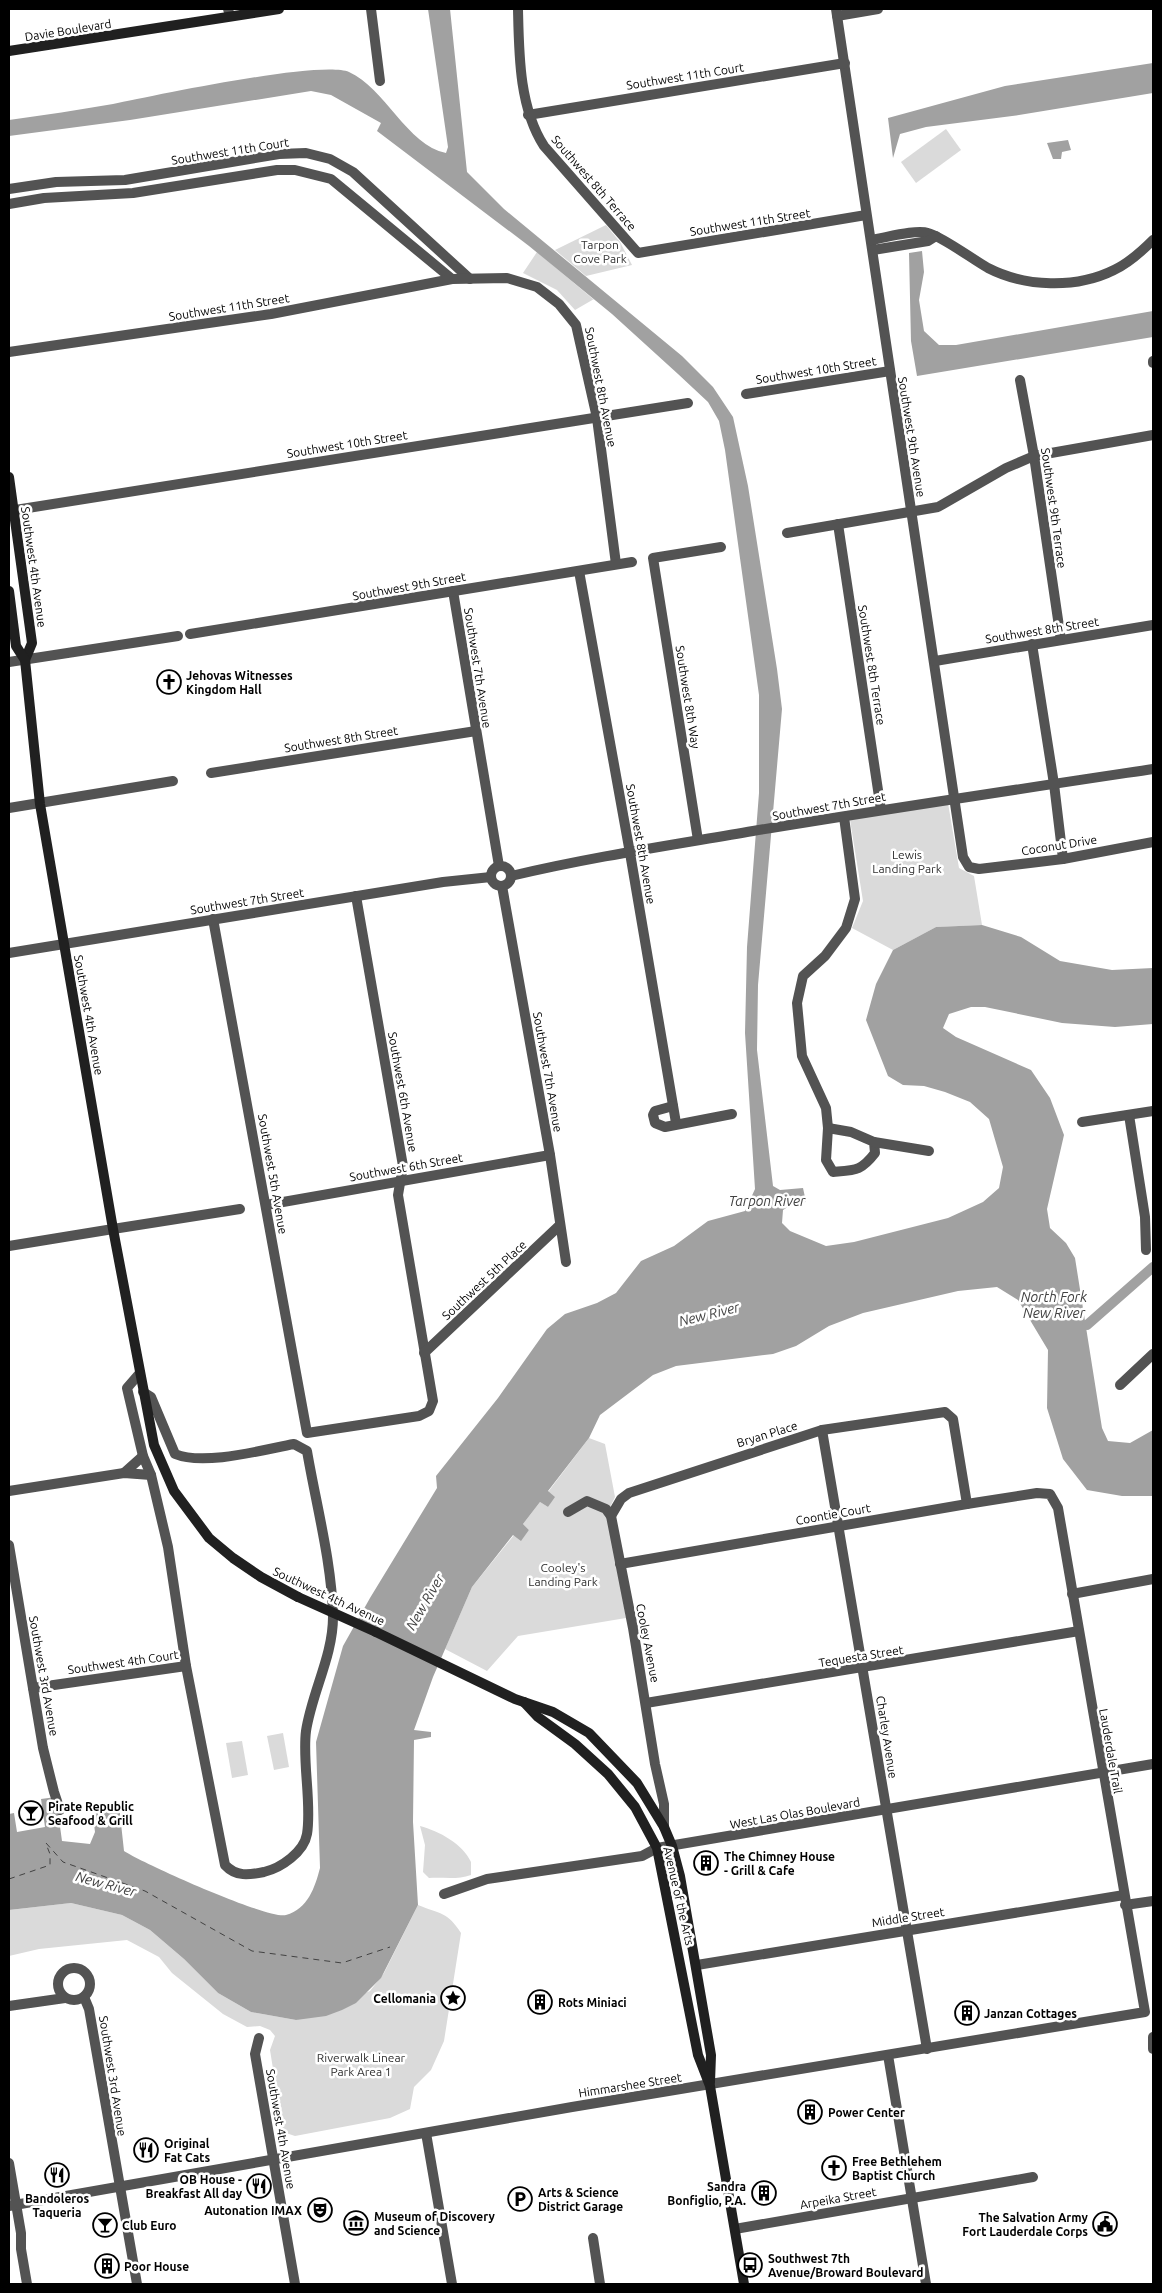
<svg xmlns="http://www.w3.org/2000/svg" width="1162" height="2293" font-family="Ubuntu,sans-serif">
<rect width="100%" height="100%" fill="#fff"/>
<g fill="#dadada">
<path d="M946,129L961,150L916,183L901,162Z"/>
<path d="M606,225L620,242L632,265L586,276L555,250Z"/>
<path d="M537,252L593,299H594L575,310L557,290L523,273Z"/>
<path d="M948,803L959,868L974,876L982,925L936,927L893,950L852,928L863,901L850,820Z"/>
<path d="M589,1438L605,1444L615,1497L608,1511L626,1618L518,1636L487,1671L445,1649L472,1587L514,1535L521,1540L529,1530L523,1524L540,1502L548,1507L554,1497L548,1492Z"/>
<path d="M283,1733L289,1767L274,1770L267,1736Z"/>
<path d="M242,1741L248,1775L232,1778L226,1743Z"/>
<path d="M420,1826C439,1831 463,1844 471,1862V1875C457,1880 444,1877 429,1878L423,1872L425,1845Z"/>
<path d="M71,1903L122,1915L150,1930L184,1959L218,1993L251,2012L296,2020L370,1991L384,1973L418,1905C440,1914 448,1912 461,1933L444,2041L431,2070L414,2087L410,2109L390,2118L295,2136L283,2132L270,2050L275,2036L270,2030L260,2026L247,2027L223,2014L172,1973L159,1957L127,1940L39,1949L9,1956V1910Z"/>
</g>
<g fill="#a1a1a1">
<path d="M428,9H450L467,172L504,209L682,356L713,387L733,417L748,486L777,669L782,709L758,985L757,1050L773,1186L780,1190L803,1188L806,1202L794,1203L783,1210L782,1223L790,1231L826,1246L854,1242L948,1218L983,1202L999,1188L1003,1167L989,1119L970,1102L945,1092L924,1086L903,1085L888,1076L866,1020L876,984L893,950L936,927L982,925L1021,937L1060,961L1112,970L1153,968V1024L1115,1027L1062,1023L985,1007H971L949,1014L943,1028L956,1037L1031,1070L1050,1098L1064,1135L1047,1209L1050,1228L1066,1243L1075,1258L1102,1428L1108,1441L1130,1443L1153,1430V1496H1122L1087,1490L1063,1459L1047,1408L1048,1350L1018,1300L997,1287L958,1291L863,1313L829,1326L796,1346L773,1354L676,1366L653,1375L600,1415L589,1438L548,1491L555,1497L548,1507L540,1502L523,1524L529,1530L521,1541L513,1535L472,1587L433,1677L414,1730L431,1732V1737L414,1740L413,1822L418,1905L381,1978L356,2003L342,2010L326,2016L296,2020L251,2012L218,1993L184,1959L150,1930L122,1915L71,1903L9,1910V1814L14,1813L17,1832L45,1827L41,1799L56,1797L62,1841L90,1844L95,1832L92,1808L119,1805L124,1851C144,1864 269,1920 286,1915C308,1909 315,1887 320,1868L316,1742L343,1646L370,1598L437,1488L436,1476L498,1398L547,1329L565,1314L597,1303L616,1293L641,1261L674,1246L708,1221L745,1211L755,1189L745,1033L747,947L759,793V695L725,450L719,421L708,402L678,374L612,314L529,246L377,131L381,123L331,95L311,91L130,120L9,136V120C44,115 79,110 113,104C153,96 320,60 349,72C385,88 407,145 446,153L448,147Z"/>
<path d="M1153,63V93L1019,115L926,127L900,134L893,158L888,118L1005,86Z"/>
<path d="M1068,140L1071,150L1062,152L1061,159H1053L1047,143Z"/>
<path d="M922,251L924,272L919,300L924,331L939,345H956L1153,311V337L917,376L911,341L909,253Z"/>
</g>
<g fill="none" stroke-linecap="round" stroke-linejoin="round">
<path stroke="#a1a1a1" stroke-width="10" d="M1087,1325L1153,1267"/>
<g stroke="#424242" stroke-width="1" stroke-dasharray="6 5" stroke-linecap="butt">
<path d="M46,1843L63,1862L145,1891L252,1951L342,1963L390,1947"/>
<path d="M9,1879L50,1865V1854L46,1844"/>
</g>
<g stroke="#535353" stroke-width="10">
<path d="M228,9L230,16"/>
<path d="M371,9L380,81"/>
<path d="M518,9C519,54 519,107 544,146L638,253L866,215"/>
<path d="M836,9L963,857L969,867L979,869L1063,859L1153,842"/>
<path d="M837,16L878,9"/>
<path d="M528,115L845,63"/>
<path d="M9,189L56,182L125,180L279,154L306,153L330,159L353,172L470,279"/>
<path d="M9,204L44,198L133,193L277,170H295L331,179L452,279"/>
<path d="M871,240C885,238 916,229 928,233C943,237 972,259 988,268C1025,287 1076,289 1114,270C1129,263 1141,252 1153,240"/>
<path d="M873,250L928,241L936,236"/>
<path d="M9,352L271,314L452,279L507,278L537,287L559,304L576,325L597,418L616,564"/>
<path d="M1153,361V363"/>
<path d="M1020,380L1034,456L1061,640"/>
<path d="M746,394L890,371"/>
<path d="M9,511L688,403"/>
<path d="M838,524L881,810"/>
<path d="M787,533L938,507L1006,468L1034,456L1153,435"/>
<path d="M579,571L630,853L676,1123"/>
<path d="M453,591L499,866"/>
<path d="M190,634L632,562"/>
<path d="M1032,644L1054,784L1063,859"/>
<path d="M935,661L1153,625"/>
<path d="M9,662L178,636"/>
<path d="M211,773L476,731"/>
<path d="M9,808L173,781"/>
<path d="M698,840L653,558L721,547"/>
<circle cx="501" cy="876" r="10"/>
<path d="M511,876C591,857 672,845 753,831C886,809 1020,789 1153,769"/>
<path d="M502,886L550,1155L566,1262"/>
<path d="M213,919L307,1433L419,1416L429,1411L433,1401L398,1195L403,1166L356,896"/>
<path d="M9,953L443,882L491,877"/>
<path d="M673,1106L655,1111L653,1115L655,1123L665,1127L732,1114"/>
<path d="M1129,1115L1145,1217L1146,1250"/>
<path d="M1082,1122L1153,1111"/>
<path d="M828,1128L826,1108L802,1056L797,1003L803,976L825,956L846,928L855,899L844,817"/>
<path d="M828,1128L851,1132L874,1142L875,1153C861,1171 856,1170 833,1172L826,1160Z"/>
<path d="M874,1142L929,1151"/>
<path d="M266,1205L550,1155"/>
<path d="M113,1229L240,1209"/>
<path d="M424,1353L560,1225"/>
<path d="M140,1373L127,1388L143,1456L151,1475L168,1547L186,1666L225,1865C236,1877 249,1875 264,1872C281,1868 304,1852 307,1834C312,1803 302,1762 306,1731C312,1692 333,1656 333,1617C332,1563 316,1504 307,1451L294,1444C262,1450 204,1466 175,1454L151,1397L143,1392"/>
<path d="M1120,1385L1153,1354"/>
<path d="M822,1430L927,2049"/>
<path d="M124,1473L143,1456"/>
<path d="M9,1491L124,1473L151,1475"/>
<path d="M568,1512L587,1501L606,1509L611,1516L633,1628L655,1764L664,1804V1827"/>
<path d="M611,1516L621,1499L629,1493L822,1430L945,1412L953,1419L967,1504"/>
<path d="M9,1545L43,1748L54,1792L60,1810"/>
<path d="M1072,1594L1153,1579"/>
<path d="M33,1688L186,1666"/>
<path d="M646,1703L1079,1631"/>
<path d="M444,1894L487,1879L642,1856L657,1848L1153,1764"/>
<path d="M1125,1905L1153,1901"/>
<path d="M697,1965L1124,1895"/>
<circle cx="74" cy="1984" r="16"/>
<path d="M84,1997L89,2009L137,2284"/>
<path d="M9,2006L65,1998"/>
<path d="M1153,2037V2049"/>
<path d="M259,2038L255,2054L295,2284"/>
<path d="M888,2055L926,2284"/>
<path d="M426,2133L452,2284"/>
<path d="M9,2163L21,2233V2249L27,2284"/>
<path d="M9,2206L572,2107L1145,2012L1058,1508L1050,1494L1037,1493L967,1504L620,1564"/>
<path d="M735,2229L1033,2177"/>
<path d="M593,2238L600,2284"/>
</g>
<path stroke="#535353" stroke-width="10" d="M9,1246L113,1229"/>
<g stroke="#202020" stroke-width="10">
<path d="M9,51L279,9"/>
<path d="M9,477L32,643L25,660"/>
<path d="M9,591L16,646L25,660L40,804L113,1229L154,1445L174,1491L209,1538L233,1558L261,1577L298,1597"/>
<path d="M376,1632L515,1699L553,1712L589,1733L637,1783L664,1827L672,1846L680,1876L711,2055L710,2082"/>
<path d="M524,1702L538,1717L575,1744L608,1774L635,1807L657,1848L698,2055L710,2086L744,2284"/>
</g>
<path stroke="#202020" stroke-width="10" d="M298,1597L376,1632"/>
</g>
<defs>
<g id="church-ring" transform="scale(1.25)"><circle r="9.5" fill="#fff" stroke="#000" stroke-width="1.5"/><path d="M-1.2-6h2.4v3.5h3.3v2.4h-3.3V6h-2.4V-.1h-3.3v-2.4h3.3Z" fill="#000"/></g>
<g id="bar-ring" transform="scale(1.25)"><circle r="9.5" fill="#fff" stroke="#000" stroke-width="1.5"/><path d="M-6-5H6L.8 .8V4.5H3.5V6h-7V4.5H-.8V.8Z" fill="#000"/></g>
<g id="building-ring" transform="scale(1.25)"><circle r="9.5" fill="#fff" stroke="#000" stroke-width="1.5"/><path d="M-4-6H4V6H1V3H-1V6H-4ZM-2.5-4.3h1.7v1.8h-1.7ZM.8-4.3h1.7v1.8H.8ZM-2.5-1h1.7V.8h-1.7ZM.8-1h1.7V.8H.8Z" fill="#000"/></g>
<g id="sight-ring" transform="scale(1.25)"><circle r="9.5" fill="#fff" stroke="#000" stroke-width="1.5"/><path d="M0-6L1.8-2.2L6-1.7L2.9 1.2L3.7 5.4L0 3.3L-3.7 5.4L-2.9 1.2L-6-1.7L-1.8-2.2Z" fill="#000"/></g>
<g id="restaurant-ring" transform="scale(1.25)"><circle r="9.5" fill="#fff" stroke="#000" stroke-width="1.5"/><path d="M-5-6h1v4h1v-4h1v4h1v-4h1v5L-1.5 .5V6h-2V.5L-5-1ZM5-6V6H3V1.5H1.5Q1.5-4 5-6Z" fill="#000"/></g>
<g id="parking-ring" transform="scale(1.25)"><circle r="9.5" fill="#fff" stroke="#000" stroke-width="1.5"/><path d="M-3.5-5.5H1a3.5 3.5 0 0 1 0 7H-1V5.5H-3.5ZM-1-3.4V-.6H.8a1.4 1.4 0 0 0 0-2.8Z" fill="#000"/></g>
<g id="theatre-ring" transform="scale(1.25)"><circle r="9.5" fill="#fff" stroke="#000" stroke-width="1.5"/><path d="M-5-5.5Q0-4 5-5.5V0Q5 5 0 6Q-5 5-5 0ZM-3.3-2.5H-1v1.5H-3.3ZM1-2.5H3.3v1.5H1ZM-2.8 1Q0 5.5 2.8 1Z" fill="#000"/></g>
<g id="museum-ring" transform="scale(1.25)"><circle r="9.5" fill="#fff" stroke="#000" stroke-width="1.5"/><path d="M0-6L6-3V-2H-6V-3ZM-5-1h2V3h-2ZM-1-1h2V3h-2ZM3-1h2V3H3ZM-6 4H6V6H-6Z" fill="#000"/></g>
<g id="civic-ring" transform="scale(1.25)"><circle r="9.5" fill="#fff" stroke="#000" stroke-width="1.5"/><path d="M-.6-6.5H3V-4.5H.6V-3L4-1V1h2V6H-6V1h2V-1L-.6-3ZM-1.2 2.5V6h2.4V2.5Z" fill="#000"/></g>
<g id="bus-ring" transform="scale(1.25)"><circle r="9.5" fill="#fff" stroke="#000" stroke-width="1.5"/><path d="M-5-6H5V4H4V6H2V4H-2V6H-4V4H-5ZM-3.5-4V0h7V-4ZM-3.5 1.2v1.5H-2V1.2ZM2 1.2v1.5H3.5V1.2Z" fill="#000"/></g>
</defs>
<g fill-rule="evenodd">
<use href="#church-ring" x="169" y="682"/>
<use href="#bar-ring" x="31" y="1813"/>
<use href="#building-ring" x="706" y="1863"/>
<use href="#sight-ring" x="453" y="1998"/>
<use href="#building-ring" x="540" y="2002"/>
<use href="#building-ring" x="967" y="2013"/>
<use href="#building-ring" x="810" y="2112"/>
<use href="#restaurant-ring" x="146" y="2150"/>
<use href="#church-ring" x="834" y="2168"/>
<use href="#restaurant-ring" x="57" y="2175"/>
<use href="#restaurant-ring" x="259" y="2186"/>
<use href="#building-ring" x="764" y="2193"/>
<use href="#parking-ring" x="520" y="2199"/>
<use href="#theatre-ring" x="320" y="2210"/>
<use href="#museum-ring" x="356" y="2223"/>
<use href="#civic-ring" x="1105" y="2224"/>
<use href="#bar-ring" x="105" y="2225"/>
<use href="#bus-ring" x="750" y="2265"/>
<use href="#building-ring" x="107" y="2266"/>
</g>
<g text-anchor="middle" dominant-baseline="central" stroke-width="5" stroke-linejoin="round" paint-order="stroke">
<g font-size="12" fill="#000" stroke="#fff">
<text transform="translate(68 30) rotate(-9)">Davie Boulevard</text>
<text transform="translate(685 76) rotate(-9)">Southwest 11th Court</text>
<text transform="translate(230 151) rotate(-9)">Southwest 11th Court</text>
<text transform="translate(594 183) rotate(49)">Southwest 8th Terrace</text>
<text transform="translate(750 222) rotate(-9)">Southwest 11th Street</text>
<text transform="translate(229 307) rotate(-9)">Southwest 11th Street</text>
<text transform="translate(816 370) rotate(-9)">Southwest 10th Street</text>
<text transform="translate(601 387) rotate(79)">Southwest 8th Avenue</text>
<text transform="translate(912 437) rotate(81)">Southwest 9th Avenue</text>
<text transform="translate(347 444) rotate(-9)">Southwest 10th Street</text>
<text transform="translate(1054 508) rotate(82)">Southwest 9th Terrace</text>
<text transform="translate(34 567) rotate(82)">Southwest 4th Avenue</text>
<text transform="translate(409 586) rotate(-10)">Southwest 9th Street</text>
<text transform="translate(1042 630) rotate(-9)">Southwest 8th Street</text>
<text transform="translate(872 665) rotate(81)">Southwest 8th Terrace</text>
<text transform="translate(478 668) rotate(81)">Southwest 7th Avenue</text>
<text transform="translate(688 697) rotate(81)">Southwest 8th Way</text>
<text transform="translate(341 739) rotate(-9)">Southwest 8th Street</text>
<text transform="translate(829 806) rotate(-10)">Southwest 7th Street</text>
<text transform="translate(641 844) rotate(80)">Southwest 8th Avenue</text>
<text transform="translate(1059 845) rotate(-9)">Coconut Drive</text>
<text transform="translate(247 901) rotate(-9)">Southwest 7th Street</text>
<text transform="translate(89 1015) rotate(80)">Southwest 4th Avenue</text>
<text transform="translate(548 1072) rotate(80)">Southwest 7th Avenue</text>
<text transform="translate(403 1092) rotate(80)">Southwest 6th Avenue</text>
<text transform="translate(406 1167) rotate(-10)">Southwest 6th Street</text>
<text transform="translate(273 1174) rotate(80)">Southwest 5th Avenue</text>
<text transform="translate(484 1280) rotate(-43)">Southwest 5th Place</text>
<text transform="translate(767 1434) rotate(-17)">Bryan Place</text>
<text transform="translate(833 1514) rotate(-10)">Coontie Court</text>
<text transform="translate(329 1596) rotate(25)">Southwest 4th Avenue</text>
<text transform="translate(648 1643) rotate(79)">Cooley Avenue</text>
<text transform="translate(861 1656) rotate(-9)">Tequesta Street</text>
<text transform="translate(123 1662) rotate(-8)">Southwest 4th Court</text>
<text transform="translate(44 1676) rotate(80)">Southwest 3rd Avenue</text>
<text transform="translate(887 1737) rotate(81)">Charley Avenue</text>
<text transform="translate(1111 1751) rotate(80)">Lauderdale Trail</text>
<text transform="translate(795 1813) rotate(-10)">West Las Olas Boulevard</text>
<text transform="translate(679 1896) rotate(77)">Avenue of the Arts</text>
<text transform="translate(908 1917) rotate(-9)">Middle Street</text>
<text transform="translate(113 2076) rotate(81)">Southwest 3rd Avenue</text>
<text transform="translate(630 2085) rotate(-9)">Himmarshee Street</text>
<text transform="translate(281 2129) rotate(80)">Southwest 4th Avenue</text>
<text transform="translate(838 2198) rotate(-10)">Arpeika Street</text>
</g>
<g font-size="12" fill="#313131" stroke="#fff">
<text x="600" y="244">Tarpon<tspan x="600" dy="14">Cove Park</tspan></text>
<text x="907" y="854">Lewis<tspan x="907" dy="14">Landing Park</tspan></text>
<text x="563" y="1567">Cooley's<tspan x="563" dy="14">Landing Park</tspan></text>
<text x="361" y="2057">Riverwalk Linear<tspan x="361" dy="14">Park Area 1</tspan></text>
</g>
<g font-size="12" font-weight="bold" fill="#000" stroke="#fff" text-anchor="start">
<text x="186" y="675">Jehovas Witnesses<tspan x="186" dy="14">Kingdom Hall</tspan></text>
<text x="48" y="1806">Pirate Republic<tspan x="48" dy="14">Seafood &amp; Grill</tspan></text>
<text x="724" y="1856">The Chimney House<tspan x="724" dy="14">- Grill &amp; Cafe</tspan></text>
<text x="436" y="1998" text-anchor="end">Cellomania</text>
<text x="558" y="2002">Rots Miniaci</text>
<text x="984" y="2013">Janzan Cottages</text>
<text x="828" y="2112">Power Center</text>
<text x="164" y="2143">Original<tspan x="164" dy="14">Fat Cats</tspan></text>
<text x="852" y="2161">Free Bethlehem<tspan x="852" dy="14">Baptist Church</tspan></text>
<text x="242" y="2179" text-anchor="end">OB House -<tspan x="242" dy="14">Breakfast All day</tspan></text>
<text x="746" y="2186" text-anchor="end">Sandra<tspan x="746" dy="14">Bonfiglio, P.A.</tspan></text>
<text x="538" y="2192">Arts &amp; Science<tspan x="538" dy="14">District Garage</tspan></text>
<text x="57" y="2198" text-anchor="middle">Bandoleros<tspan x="57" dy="14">Taqueria</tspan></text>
<text x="302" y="2210" text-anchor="end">Autonation IMAX</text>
<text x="374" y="2216">Museum of Discovery<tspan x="374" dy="14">and Science</tspan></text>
<text x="1088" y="2217" text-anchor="end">The Salvation Army<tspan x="1088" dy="14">Fort Lauderdale Corps</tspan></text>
<text x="122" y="2225">Club Euro</text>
<text x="768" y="2258">Southwest 7th<tspan x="768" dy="14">Avenue/Broward Boulevard</tspan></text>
<text x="124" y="2266">Poor House</text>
</g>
<g font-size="14" font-style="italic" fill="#424242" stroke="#fff">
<text x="767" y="1201">Tarpon River</text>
<text x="1054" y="1297">North Fork<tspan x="1054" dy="16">New River</tspan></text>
<text transform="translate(709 1314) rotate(-14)">New River</text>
<text transform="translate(425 1602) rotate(-60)">New River</text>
<text transform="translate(106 1884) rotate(15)">New River</text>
</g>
</g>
<rect width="1162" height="2293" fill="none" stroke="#000000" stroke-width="20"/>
</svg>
